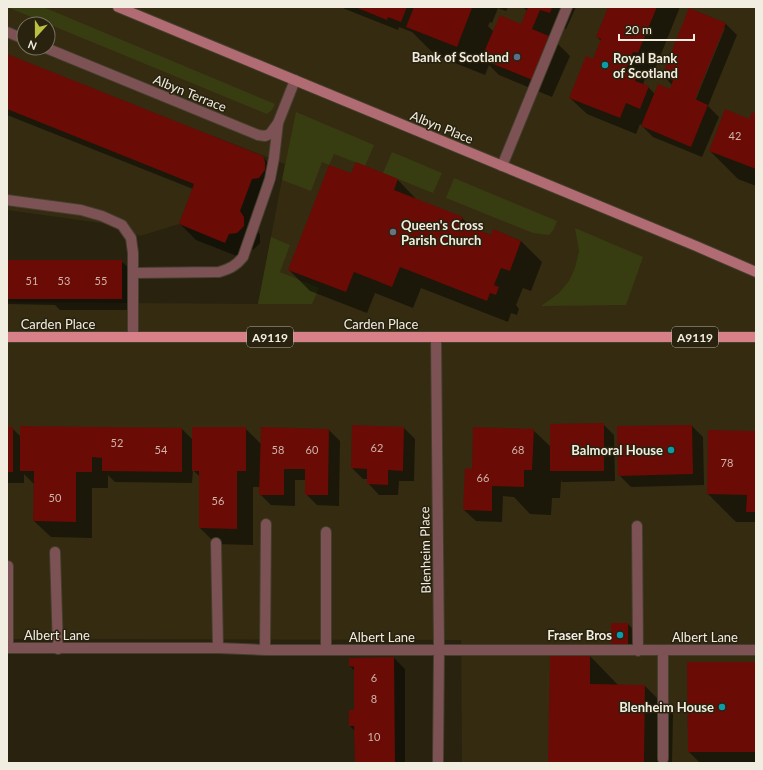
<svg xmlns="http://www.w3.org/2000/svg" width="763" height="770" font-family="Lato,sans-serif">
<rect width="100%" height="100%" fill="#28220f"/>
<path fill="#342b11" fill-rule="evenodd" d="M7,7H756V763H462L461,640L7,639V302L258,304L285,164L213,136L179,224L140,236L108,224L7,210ZM24,24H48V48H24Z"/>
<g fill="#383d11">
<path d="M7,7H43L275,104L272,110L267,114Z"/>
<path d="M296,112L374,145L365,166L334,154L329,165L322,162L311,191L282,180Z"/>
<path d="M392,152L442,173L433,193L383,173Z"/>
<path d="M454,178L557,221L554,229L549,235L533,233L446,198Z"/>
<path d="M575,228L643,257L626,305L541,306L559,293L569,281L575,268L579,251Z"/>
<path d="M271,237L290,245L280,272L319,288L312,304H258Z"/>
</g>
<g fill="#0007" fill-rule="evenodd">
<path d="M342,7H508L506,11L498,8L492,23L490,22L488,26L494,32L521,26L527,11L523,7H576L566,29L557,25L553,39L570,56L552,97L499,75L489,65L485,75L435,55L412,32L399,27L398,30L345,9Z"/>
<path d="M609,7H680L655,69L650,67L643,84L648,87L655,94L670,90L672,85L663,75L690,9L726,24L737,35L708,106L719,117L702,157L653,137L640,124L636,134L587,114L570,98L593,60L601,41L597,37ZM723,28H725L694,104H692Z"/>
<path d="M7,55L262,157L274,168L276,174V182L270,189L256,228L260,235V243L254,249L245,250L242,258L196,240L180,224L193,189L7,115Z"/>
<path d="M756,115V186L738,179L710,151Z"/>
<path d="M352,175L398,180L418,201L462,218L473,229L491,236L494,230L521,241L542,262L531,291L523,288L516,305L519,309L517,315L511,313L508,322L421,288L413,308L375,293L367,313L310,291L289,270Z"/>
<path d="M7,261H121L133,272L132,310H60L55,305L7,304Z"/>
<path d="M603,424L614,435L615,481L562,482L561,480L560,498H552L551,515L530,514L514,497L503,496L502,522L476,521L464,510L473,470L533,430L551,447Z"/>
<path d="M692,426L703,437L704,485L631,487L619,475Z"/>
<path d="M7,428H12L21,437L182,429L193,440L245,428L261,444L329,430L340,441L339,506L317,505L306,494V480H295V506L271,505L260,494V487H253V545L216,544L200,528V477L193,470L192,483L115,482L108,475V488H92V538L51,537L34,521L35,485L24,474V483H7Z"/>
<path d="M404,428L415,439L414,481H399L398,495H379L368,483V479H363L352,468Z"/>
<path d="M756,432V522H736L708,494Z"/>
<path d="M628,624L633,629V652H618Z"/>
<path d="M551,655L590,656L618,685L645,686L673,714L672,763H550L549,762Z"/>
<path d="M394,658L405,669V763H356L355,731L350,726L355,711V671L350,666Z"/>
<path d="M756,663V763H700L689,752Z"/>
</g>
<g fill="#6a0b05">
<path d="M355,7H407L401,22L388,17L387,20Z"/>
<path d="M414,7H469L472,8L457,47L406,27Z"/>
<path d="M528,7H552L550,13L540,10L532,29L554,38L535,81L481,59L500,15L521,24Z"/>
<path d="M608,7H657L638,53L633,52L625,72L637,77L635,81L649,86L640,109L626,103L620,118L569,98L586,56L593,59L601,39L596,37Z"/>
<path d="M689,8L726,23L695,99L708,105L691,147L641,126L658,84L670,89L673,80L662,75Z"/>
<path d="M7,54L263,156L265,162V170L259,178L252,179L240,211L244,217V226L237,233L229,234L225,243L179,224L194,184L7,109Z"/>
<path d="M725,109L749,119L752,112L756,114V169L709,151Z"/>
<path d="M356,162L398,179L394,190L463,217L460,223L491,235L493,229L521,241L510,271L501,268L494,285L499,287L496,295L490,293L487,301L400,267L392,287L354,272L346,292L288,270L329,165L351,173Z"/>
<rect x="7" y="260" width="115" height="39"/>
<path d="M604,423V471H550V424Z"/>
<path d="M352,425L404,427L403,471L388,470V485L367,484V469L351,468Z"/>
<path d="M692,425L693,474L618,476L617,426Z"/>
<path d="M20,426L182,428V472L102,471V458L92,457V472H76V522L33,521L34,471H20Z"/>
<rect x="7" y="427" width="6" height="45"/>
<path d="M192,427H246V471H237V529L199,528V471H192Z"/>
<path d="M261,427L329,429L328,495H305V469H284V495H259Z"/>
<path d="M473,427L534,429L532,470H524V487L492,486V511L463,510L465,468L472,469Z"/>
<path d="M708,430L756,431V512H746L747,495L707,494Z"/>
<rect x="611" y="623" width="17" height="24"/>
<path d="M550,654L590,655V684L645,685L644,763L548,762Z"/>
<path d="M394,657L395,763H355L354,726H349V710H354V667L349,666V658Z"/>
<path d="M687,662H756V752H688Z"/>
</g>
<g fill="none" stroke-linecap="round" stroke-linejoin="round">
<g stroke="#443e2c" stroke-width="12">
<g id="lane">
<path d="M502,166L567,7"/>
<path d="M7,200L81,210L102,216L122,225L131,238L133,253V337"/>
<path d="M133,273L219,272C229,269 236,266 243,257L270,179L274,158L278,123"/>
<path d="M637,526L638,651"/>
<path d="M326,532V650"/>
<path d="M216,543L218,648"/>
<path d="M55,552L58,649"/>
<path d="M8,566V648"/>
<path d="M7,648H218L265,650H756"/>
<path d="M265,650L266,524"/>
<path d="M663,650V759"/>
</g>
</g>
<g stroke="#443e2c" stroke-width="12">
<g id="street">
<path d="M7,32L24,39"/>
<path d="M46,48L258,135L265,136L270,134L278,123L295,80"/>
<path d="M436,337L439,650L438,763"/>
</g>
</g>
<g stroke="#443e2c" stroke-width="12">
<path id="secondary" d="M118,7L696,246L756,272"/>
</g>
<g stroke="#443e2c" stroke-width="12">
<path id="primary" d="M7,337H756"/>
</g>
<use href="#lane" stroke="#7d5255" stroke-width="10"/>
<use href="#street" stroke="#7d5255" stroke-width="10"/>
<use href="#secondary" stroke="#b06c72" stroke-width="10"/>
<use href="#primary" stroke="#d88088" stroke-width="10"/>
</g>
<circle fill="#5c6f8a" stroke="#28220f" stroke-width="1.5" cx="517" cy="57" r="4"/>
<g fill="#0f9aa8" stroke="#28220f" stroke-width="1.5">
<circle cx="605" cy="65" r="4"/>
<circle cx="671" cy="450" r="4"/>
<circle cx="620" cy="635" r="4"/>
<circle cx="722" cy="707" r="4"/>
</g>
<circle fill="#6b7280" stroke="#28220f" stroke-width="1.5" cx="393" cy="232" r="4"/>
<g text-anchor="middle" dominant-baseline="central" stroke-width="3" stroke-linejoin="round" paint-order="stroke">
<g font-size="11" fill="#cfb4aa">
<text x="735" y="135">42</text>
<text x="32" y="280">51</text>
<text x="64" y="280">53</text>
<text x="101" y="280">55</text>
<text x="117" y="442">52</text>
<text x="377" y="447">62</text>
<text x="161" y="449">54</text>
<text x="278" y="449">58</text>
<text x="312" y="449">60</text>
<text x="518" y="449">68</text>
<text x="727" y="462">78</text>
<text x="483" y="477">66</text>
<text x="55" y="497">50</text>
<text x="218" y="500">56</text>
<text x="374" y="677">6</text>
<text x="374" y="698">8</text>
<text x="374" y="736">10</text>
</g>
<g fill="#28220f" stroke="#b5b0a2" stroke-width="1">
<rect x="247" y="327" width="46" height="20" rx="3"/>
<rect x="672" y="327" width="46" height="20" rx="3"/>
</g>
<g font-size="12" font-weight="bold" fill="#f1ede1">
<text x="270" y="337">A9119</text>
<text x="695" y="337">A9119</text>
</g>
<g font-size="13" font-weight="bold" fill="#f1ede1" stroke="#28220f" text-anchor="end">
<text x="509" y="57">Bank of Scotland</text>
<text x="613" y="58" text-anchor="start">Royal Bank<tspan x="613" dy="15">of Scotland</tspan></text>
<text x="401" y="225" text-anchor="start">Queen's Cross<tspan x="401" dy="15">Parish Church</tspan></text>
<text x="663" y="450">Balmoral House</text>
<text x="612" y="635">Fraser Bros</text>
<text x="714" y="707">Blenheim House</text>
</g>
<g font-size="13" fill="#f1ede1" stroke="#28220f">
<text transform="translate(190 93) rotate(22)">Albyn Terrace</text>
<text transform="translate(442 127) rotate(22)">Albyn Place</text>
<text x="58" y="324">Carden Place</text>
<text x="381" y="324">Carden Place</text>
<text transform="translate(425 550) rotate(-91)">Blenheim Place</text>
<text x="57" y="635">Albert Lane</text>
<text x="382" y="637">Albert Lane</text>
<text x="705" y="637">Albert Lane</text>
</g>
</g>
<rect width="763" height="770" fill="none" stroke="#f1ede1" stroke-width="16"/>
<g transform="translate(36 36) rotate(201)"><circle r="19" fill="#28220f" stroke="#787363"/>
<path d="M0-3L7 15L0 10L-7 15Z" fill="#bbc044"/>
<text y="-6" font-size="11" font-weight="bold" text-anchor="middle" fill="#f1ede1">N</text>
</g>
<path d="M619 34v6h75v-6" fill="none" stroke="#f1ede1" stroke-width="2"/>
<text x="625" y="34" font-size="12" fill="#f1ede1" stroke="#28220f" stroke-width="3" paint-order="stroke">20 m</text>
</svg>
